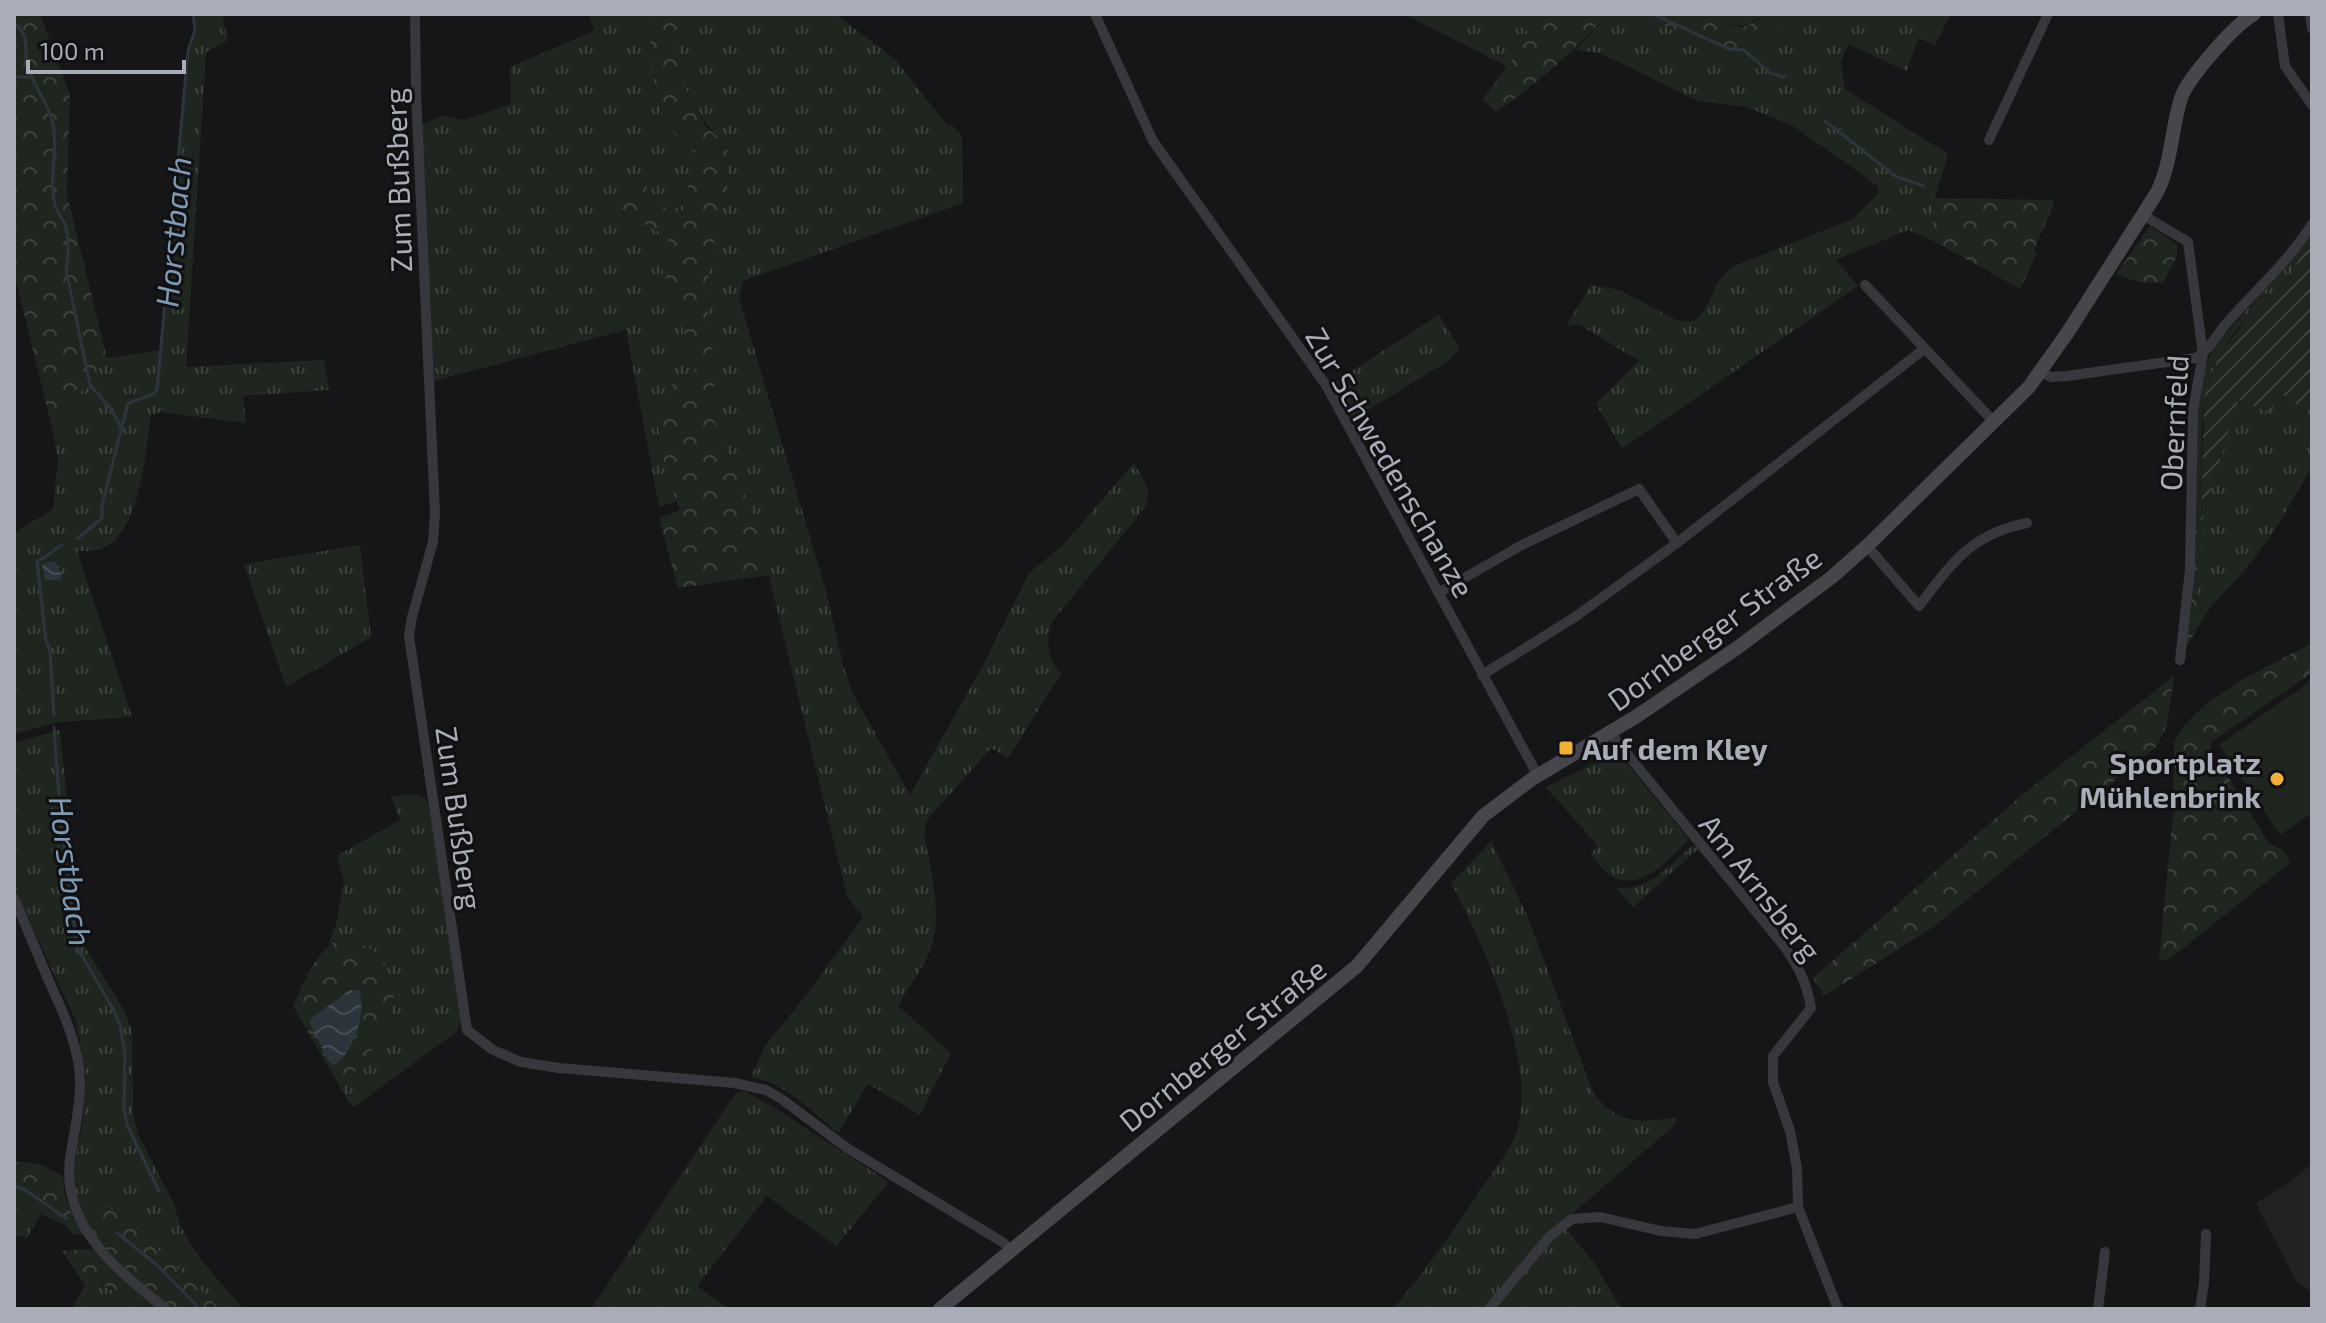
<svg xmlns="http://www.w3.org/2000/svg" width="2326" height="1323" font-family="'Exo 2',sans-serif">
<defs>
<pattern id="grass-tufts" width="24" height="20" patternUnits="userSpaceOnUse" patternTransform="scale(2)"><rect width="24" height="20" fill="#1e261f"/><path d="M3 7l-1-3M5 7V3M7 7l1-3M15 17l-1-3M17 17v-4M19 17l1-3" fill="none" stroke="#3c433d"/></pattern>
<pattern id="forest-crowns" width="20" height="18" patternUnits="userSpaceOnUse" patternTransform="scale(2)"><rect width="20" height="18" fill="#1e261f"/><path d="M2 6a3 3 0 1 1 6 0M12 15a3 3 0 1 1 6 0" fill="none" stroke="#3c433d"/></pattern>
<pattern id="garden-furrows" width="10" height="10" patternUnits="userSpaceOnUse" patternTransform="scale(2)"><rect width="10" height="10" fill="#1e261f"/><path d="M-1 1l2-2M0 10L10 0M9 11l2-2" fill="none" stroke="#3c433d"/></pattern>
<pattern id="water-waves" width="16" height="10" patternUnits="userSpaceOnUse" patternTransform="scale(2)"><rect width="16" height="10" fill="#2c353c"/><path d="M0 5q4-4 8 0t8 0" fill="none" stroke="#485056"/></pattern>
</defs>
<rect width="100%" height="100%" fill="#161618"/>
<path fill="#222225" d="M2312,1163V1293L2296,1281L2256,1203L2288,1184Z"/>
<g fill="url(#grass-tufts)">
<path d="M192,14H222L228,40L206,52L186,367L324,360L329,390L243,396L246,423L160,412L151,415C146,451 140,533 102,549C94,552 86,551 77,551L132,717L59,722L14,734V534C28,522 39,519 53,509L58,458L52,428L107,358L160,350L188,44L195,31Z"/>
<path d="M589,14H651C648,42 653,97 666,122C674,137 688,148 702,159C702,173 692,177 687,189C684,195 684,204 683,210L675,213C658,207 649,192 639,177L621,213L661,232L674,246V254L670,258L663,273L673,291L674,304L697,366L693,373L670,386L668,394L671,412L666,473L677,501L659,507L626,330L434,381L422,125L441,116L465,120L511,104L510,67L594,31Z"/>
<path d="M699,14H835L895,59L947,125H952L962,136L963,203L743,281L739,298L826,591L843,664L852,692L910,795L983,665L1029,573L1062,546L1134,463C1143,479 1153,489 1145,507L1052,622C1045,641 1047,659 1061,674L1008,758L991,748L927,820L924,832C930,869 944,915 930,951C922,970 908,988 898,1006L951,1053L920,1115L868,1084L838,1133C812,1112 785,1082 751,1077L765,1046L808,993L863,917L847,896L755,519L709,408L706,342L709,302L708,275L717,253L713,236V222L727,194L722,140C700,121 672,77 678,46C681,34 691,23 699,14Z"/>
<path d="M1404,14H1499L1531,33L1508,67Z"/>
<path d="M1608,14H1634L1743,59L1776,30L1780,14H1951L1935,45L1918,38L1907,71L1848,44L1841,63L1845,89L1948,154L1935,198L1932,240L1908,230L1836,260L1858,286L1622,449L1596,404L1639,361L1579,324L1566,326L1591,285L1620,290L1676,320L1693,322C1716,305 1707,283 1736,265L1853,219L1878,194V187L1867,178L1793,126L1747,107L1698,101L1600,53L1576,50Z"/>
<path d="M1708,14H1761C1744,34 1728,24 1708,14Z"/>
<path d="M2312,230C2312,271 2257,302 2235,332C2216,357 2205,388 2202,419H2196L2202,374L2215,345L2285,268Z"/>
<path d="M1439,315L1460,349L1445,363L1351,420L1333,383Z"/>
<path d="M2280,393L2308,411L2312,404V467L2275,530L2251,563L2209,609L2195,633L2201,525L2238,399Z"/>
<path d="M360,545L371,637L286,687L244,564Z"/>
<path d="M60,730L82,942L124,1010L132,1031L133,1113L138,1134L175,1206C181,1242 220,1282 244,1309H220L117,1211L76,1198L71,1183L83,1119L86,1076L76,1021L14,888V743Z"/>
<path d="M1613,754L1621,757L1689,839C1671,857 1642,892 1613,877C1604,872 1597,862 1591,854L1598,846L1546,787Z"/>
<path d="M414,794L424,798L429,805L461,1022L455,1033L355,1106L350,1105L341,1089L381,1036L340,938L328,944L336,925L344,881L337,856L400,820L391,797Z"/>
<path d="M1491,841L1527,915L1593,1092C1617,1125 1639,1123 1677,1117L1675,1125L1544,1238L1488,1309H1393C1426,1270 1455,1228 1484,1185C1496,1167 1512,1149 1518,1128C1536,1060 1483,943 1451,883Z"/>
<path d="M1693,845L1698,849L1633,907L1616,888C1648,892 1671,864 1693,845Z"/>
<path d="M744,1091L770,1105L889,1182L836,1246L767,1196L697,1286L729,1309H591L735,1094Z"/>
<path d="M14,1191C27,1197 36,1200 41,1214L27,1238L14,1235Z"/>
<path d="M1566,1229L1595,1264L1621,1309H1493L1550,1242Z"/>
<path d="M93,1283L119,1292L151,1309H72L85,1285Z"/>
</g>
<g fill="url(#forest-crowns)">
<path d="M14,14H40L70,95L67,195L107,358L52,428L14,272Z"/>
<path d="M651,14H699L678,44V63L687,93L706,127L722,140L728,151L727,194L713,222V236L717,253L708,275L709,302L706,342L720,361L709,408L755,519L769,575L678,588L659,518L680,510L666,473L656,416L671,412L668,394L670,386L693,373L697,366L673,304V291L663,273V266L674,254V246L660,232L626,216L619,207L631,175C649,181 654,205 675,213L683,210C684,204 684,195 687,189C692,177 702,173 702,158C688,148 674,137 666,122C653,97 648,42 651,14Z"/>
<path d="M1499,14H1608C1574,52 1538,83 1496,112L1483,99L1531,33Z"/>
<path d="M1634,14H1708L1730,25L1743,27L1755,22L1761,14H1780L1776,30L1743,59Z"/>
<path d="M1935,198L2052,200L2054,205L2033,251L2037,253L2020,289L1932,240Z"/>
<path d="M2150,226L2177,245V256L2163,283L2138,282L2116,274Z"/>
<path d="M2196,419H2202L2201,525L2195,633L2187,646L2185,644L2194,569Z"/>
<path d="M2312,643V673L2210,743L2211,749L2268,842L2283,850L2290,863L2171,958L2164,961L2159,959L2173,815L2174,743C2195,696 2269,667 2312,643Z"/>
<path d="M2174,676L2167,725L2157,746L1932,928L1824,996L1813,978L2022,795Z"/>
<path d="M340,938C366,944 381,949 390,976C406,1019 365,1057 341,1089L293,1006C305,981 315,951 340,938Z"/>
<path d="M14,1161L40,1164L63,1176C64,1204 70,1213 87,1235L72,1234L65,1225L41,1214C36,1200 27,1197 14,1191Z"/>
<path d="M76,1198L117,1211L220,1309H170L138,1282L98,1240L81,1214Z"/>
<path d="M92,1249L100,1251L163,1309C136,1309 113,1279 85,1285L62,1251Z"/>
</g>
<path fill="url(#garden-furrows)" d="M2312,238V404L2308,412L2280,393L2270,413L2238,399L2201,525L2204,398L2219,356L2253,310L2287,280Z"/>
<path fill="#1e261f" d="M2312,680V813L2280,835L2219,745Z"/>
<g fill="url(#water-waves)">
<path d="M55,561L63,577L59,580H45L42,564Z"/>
<path d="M350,990H359C367,1013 354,1052 334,1065L329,1062L310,1023L312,1018Z"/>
</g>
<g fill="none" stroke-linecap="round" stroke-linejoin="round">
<g stroke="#2c353c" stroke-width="3">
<path d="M1653,14L1729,49L1744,50L1770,73L1785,77"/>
<path d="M14,22C30,38 24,42 27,62C31,86 52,105 54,131C57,155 49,181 55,205C57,213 64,220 66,227C69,242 69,255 66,270L90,385L111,409L123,431"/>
<path d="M14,77H33"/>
<path d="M1825,121L1895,176L1924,186"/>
<path d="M77,539L102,518V505L128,403L152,395L157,390L188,51L195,30L193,14"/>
<path d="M54,716L50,651L46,641L37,561C51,556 53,549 62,545"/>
<path d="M54,727L61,824L77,947L113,1009L120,1025L125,1053L124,1109L127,1125L159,1191"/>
<path d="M14,1186L24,1189L67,1219"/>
<path d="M117,1233L156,1264L200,1309"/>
</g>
<g stroke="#37383d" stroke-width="10">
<path d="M415,14L416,93L435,513L433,542L412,617L409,636L467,1030L493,1050L521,1062L559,1068L735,1083L766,1090L783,1100L847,1148L1004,1243L1010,1250"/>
<path d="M1095,14L1153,141L1326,385L1538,776"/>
<path d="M2278,14L2285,66L2312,105"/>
<path d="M2310,14L2312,29"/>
<path d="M1989,140L2048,14"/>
<path d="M2143,215L2188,242L2203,354L2193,410L2190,569L2180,660"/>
<path d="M1865,285L1995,423"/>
<path d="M2041,373L2052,377L2067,376L2195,358C2209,351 2215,337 2225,325C2255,291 2288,262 2312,224"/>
<path d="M1867,546L1919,606C1952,563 1971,534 2027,523"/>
<path d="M1438,593L1522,545L1639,489L1677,543"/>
<path d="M1482,675L1575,617L1677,543L1924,349"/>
<path d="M1610,733L1784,946C1798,966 1807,983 1811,1008L1773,1056V1082L1790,1131L1797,1168L1798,1207L1838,1309"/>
<path d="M14,898C27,928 39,958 52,988C62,1010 72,1032 77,1056C85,1090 75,1125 70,1159C61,1226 118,1271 166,1309"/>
<path d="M1489,1309L1550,1236L1572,1219L1600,1217L1661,1231L1695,1234L1798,1207"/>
<path d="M2098,1309L2105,1252"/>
<path d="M2200,1309L2204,1283L2206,1234"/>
</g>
<path stroke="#45474d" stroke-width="14" d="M940,1309L1357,966L1483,816L1532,779L1637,716L1737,648L1832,577L1867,546L2029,387L2068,332L2156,194C2172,164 2171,130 2181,98C2188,78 2234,25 2254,14"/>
</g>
<g fill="#f2b134" stroke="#111113" stroke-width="3">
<rect x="1558" y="740" width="16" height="16" rx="4"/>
<circle cx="2277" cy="779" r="8"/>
</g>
<g text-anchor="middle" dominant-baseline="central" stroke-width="6" stroke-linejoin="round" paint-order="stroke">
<g font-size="30" fill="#a8adb8" stroke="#111113">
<text transform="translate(397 180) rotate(-92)">Zum Bußberg</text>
<text transform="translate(2173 423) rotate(-87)">Obernfeld</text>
<text transform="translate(1391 462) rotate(60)">Zur Schwedenschanze</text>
<text transform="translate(1714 628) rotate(-36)">Dornberger Straße</text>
<text transform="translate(460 818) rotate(82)">Zum Bußberg</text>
<text transform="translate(1761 887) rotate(52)">Am Arnsberg</text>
<text transform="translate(1222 1044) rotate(-39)">Dornberger Straße</text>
</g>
<g font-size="30" font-weight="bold" fill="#a8adb8" stroke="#111113" text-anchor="start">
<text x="1582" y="748">Auf dem Kley</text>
<text x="2261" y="762" text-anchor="end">Sportplatz<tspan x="2261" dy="34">Mühlenbrink</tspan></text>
</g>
<g font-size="32" font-style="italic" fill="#7f9bb3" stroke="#111113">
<text transform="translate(172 232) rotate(-85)">Horstbach</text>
<text transform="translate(72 871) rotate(82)">Horstbach</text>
</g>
</g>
<rect width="2326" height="1323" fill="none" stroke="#a8adb8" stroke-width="32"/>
<path d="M28 60v12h156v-12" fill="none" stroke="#a8adb8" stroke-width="4"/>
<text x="40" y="60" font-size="24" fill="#a8adb8" stroke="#111113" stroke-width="6" paint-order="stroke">100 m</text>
</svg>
